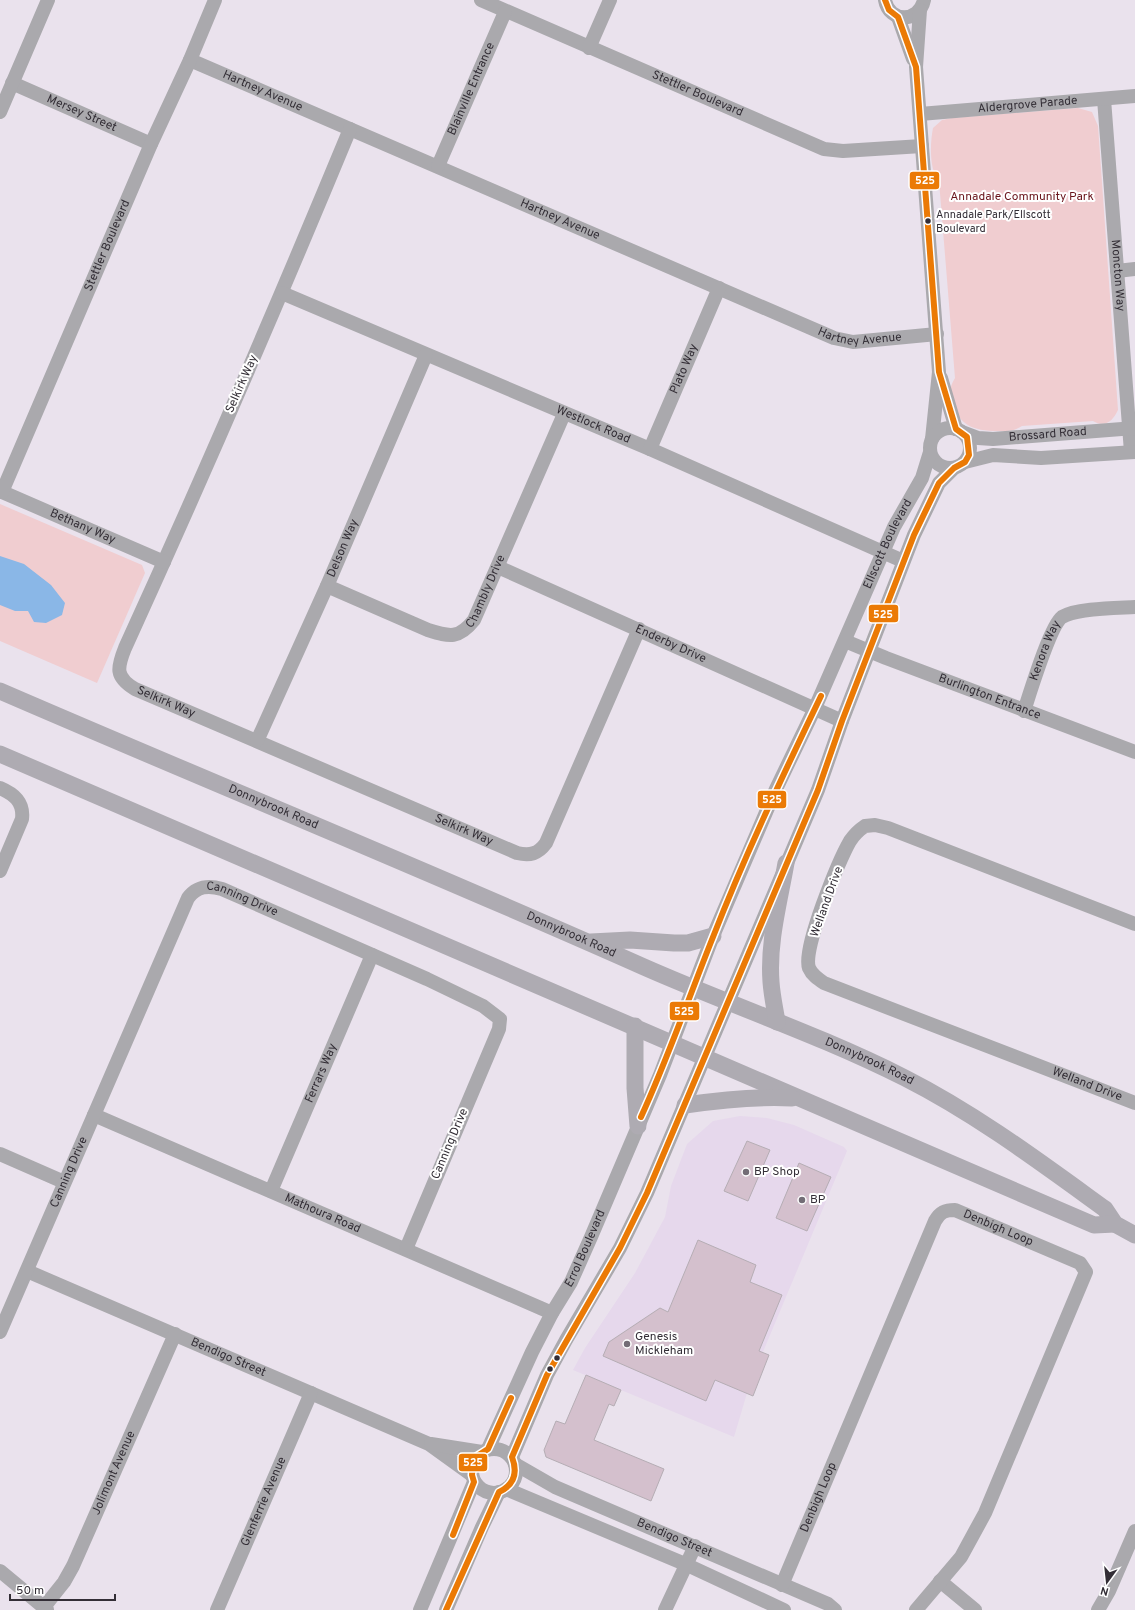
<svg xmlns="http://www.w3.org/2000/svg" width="1135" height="1610" font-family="Overpass,sans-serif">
<rect width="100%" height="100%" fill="#eae2ed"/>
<path fill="#e6d8ec" d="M740,1116L767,1118L794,1125L844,1147L847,1151L750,1383L734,1437L573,1370L585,1348L635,1273L665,1217L671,1186L687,1144L713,1121Z"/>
<g fill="#f0cdd0">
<path d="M1078,108L1092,112L1098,126L1118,410C1113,421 1105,428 1093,421L1022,426C1014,431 1008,431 998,431C973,431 957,425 952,399C950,390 950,386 955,378L939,181C929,170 930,143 933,128L942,120L952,118Z"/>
<path d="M0,504L142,565L145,573L97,683L0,641Z"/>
</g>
<path fill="#8ab7e7" d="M0,556L24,564L51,585L65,603L62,615L46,623L34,622L28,611H15L0,605Z"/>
<g fill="#d4c0cd" stroke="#b5adb4">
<path d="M747,1141L770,1150L748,1201L724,1191Z"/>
<path d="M799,1163L831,1177L807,1231L776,1218Z"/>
<path d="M698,1240L756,1265L750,1282L782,1295L759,1351L769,1355L753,1396L715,1380L706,1401L603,1356L609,1342L660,1308L668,1312Z"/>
<path d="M586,1375L621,1390L614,1406L609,1404L594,1440L664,1469L651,1501L546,1457L544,1450L556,1421L565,1424Z"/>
</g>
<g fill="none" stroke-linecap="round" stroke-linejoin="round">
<g stroke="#aaa9ad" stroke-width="14">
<path id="s1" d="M481,0L824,149L843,151L922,146"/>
<path d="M885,0C889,23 919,23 924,0"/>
<path d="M920,10L916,67L939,372L932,439"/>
<path d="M898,17L913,59"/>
<path d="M589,48L610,0"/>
<path id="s2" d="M190,60L834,338L853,342L937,334"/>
<path id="s3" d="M12,83L151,144"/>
<path id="s4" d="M1104,99L1131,452"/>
<path d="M0,112L48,0"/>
<path id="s5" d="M920,114L1135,96"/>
<path id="s6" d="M350,129C278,303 203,477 125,648C117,668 115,677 135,689L517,853C530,856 538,854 546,843L639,629"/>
<path id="s7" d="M438,166L505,12"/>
<path d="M1117,271L1135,269"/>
<path id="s8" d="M282,293L650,449L903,561"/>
<path d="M941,378L956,429"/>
<circle cx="950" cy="448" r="20"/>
<path id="s9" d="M962,432L978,438L993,439L1135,428"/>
<path id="s10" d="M650,449L719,288"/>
<path d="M965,462L993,455L1041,458L1135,452"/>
<path id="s11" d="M0,491L164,562"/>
<path id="s12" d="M2,492L151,144L190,60L215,0"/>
<path id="s13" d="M498,567L842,721"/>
<path id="s14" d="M327,586L428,630C450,637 459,639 474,620L564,414"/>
<path id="s15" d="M845,641L886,658L1135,752"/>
<path id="s16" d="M1024,711C1030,693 1050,626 1062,617C1076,608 1118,608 1135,607"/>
<path id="s17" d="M257,741L327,586L426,355"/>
<path d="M0,788C14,794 24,802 22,819L0,871"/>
<path id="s18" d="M1135,924L888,828L875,825L865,826C859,830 854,835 850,841C839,860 802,949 809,968C812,975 818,979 824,983L1135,1103"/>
<path id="s19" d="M94,1115L552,1313"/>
<path d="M0,1154L64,1182"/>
<path id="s20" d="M271,1191L372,955"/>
<path id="s21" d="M27,1271L429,1444L472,1475"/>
<path id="s22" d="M0,1332L188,898C197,886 208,885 222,889L427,979L483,1006L500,1019L499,1029L406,1249"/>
<path d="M431,1444L482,1452"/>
<circle cx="494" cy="1471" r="22"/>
<path id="s23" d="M488,1449L532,1352L552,1313L571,1282L591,1237L660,1075L713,936L776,789L815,708L894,527L922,478L930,452"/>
<path d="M512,1457L547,1375L566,1340L620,1248L647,1193L818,790L842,721L914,535L939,483L954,468"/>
<path id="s24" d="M515,1464L555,1487L828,1604L835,1610"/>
<path d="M506,1489L685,1564L784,1610"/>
<path d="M0,1571L47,1610"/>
<path d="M940,1581L975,1610"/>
<path id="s25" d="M782,1585L935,1221C940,1212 945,1210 955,1210L1080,1263L1086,1272L985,1513L961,1557L916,1610"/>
<path id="s26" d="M44,1607L64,1582L73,1566L175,1334"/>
<path id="s27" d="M217,1610L311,1393"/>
<path d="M420,1610L474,1482"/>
<path d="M446,1610L482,1527L499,1492"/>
<path d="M665,1610L695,1546"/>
<path d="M1098,1610L1109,1591L1135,1531"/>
</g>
<g stroke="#aeabb2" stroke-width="17">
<path id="s28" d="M0,691C215,784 431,872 644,967C730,1005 820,1035 905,1078C976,1114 1040,1162 1105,1209L1115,1224L1135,1235"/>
<path d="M0,754L1094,1225L1115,1224"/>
<path d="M591,942L630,940L674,943H688L713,936"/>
<path d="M777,1022C775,1009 772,996 771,982C768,942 779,903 786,863"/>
<path d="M635,1026V1088L638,1126"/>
<path d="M685,1105C720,1100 756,1096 792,1098"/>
</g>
<g stroke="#fff" stroke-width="9">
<g id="bus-1">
<path d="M641,1117C668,1058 689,997 713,937C745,855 783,775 821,696"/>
<path d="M453,1535L474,1482L472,1475L473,1462L477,1456L488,1449L511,1398"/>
<path d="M446,1610L499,1492C514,1485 518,1473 512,1457L547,1375L620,1248L647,1193L818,790L842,721L914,535L939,483L954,468L965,462L969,455L967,437L956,429L939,372L916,67L898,17L889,10L885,0"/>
</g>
</g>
<use href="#bus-1" stroke="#eb7a05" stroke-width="6"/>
</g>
<g fill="#332e36" stroke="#fff" stroke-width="1.5">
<circle cx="928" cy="221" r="3.5"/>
<circle cx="557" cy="1358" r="3.5"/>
<circle cx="550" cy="1369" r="3.5"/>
</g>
<g fill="#736d76" stroke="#fff" stroke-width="1.5">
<circle cx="746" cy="1172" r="4"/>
<circle cx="802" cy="1200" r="4"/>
<circle cx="627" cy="1344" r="4"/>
</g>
<g text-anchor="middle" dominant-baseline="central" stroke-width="4" stroke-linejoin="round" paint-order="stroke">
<g font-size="11" fill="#332e36" stroke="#fff" text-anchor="start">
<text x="936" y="215">Annadale Park/Ellscott<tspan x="936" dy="14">Boulevard</tspan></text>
</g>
<g font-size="12" fill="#332e36" stroke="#fff">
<text stroke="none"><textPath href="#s7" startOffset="84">Blainville Entrance</textPath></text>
<text stroke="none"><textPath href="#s2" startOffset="79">Hartney Avenue</textPath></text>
<text stroke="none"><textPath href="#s1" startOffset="236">Stettler Boulevard</textPath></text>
<text stroke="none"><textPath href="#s5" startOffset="108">Aldergrove Parade</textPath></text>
<text stroke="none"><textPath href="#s3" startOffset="76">Mersey Street</textPath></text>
<text stroke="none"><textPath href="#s2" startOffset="403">Hartney Avenue</textPath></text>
<text stroke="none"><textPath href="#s12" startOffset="268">Stettler Boulevard</textPath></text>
<text stroke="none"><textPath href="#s4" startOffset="177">Moncton Way</textPath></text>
<text stroke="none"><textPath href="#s2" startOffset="727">Hartney Avenue</textPath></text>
<text stroke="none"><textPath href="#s10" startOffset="87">Plato Way</textPath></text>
<text transform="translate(242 384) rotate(-66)">Selkirk Way</text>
<text stroke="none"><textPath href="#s8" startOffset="338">Westlock Road</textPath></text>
<text stroke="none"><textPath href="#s9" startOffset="87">Brossard Road</textPath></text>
<text stroke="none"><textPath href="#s11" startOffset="90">Bethany Way</textPath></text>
<text stroke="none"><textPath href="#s23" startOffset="990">Ellscott Boulevard</textPath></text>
<text stroke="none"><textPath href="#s17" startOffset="211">Delson Way</textPath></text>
<text stroke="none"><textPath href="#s14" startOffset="193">Chambly Drive</textPath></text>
<text stroke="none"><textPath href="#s13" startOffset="189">Enderby Drive</textPath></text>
<text stroke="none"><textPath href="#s16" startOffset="64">Kenora Way</textPath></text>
<text stroke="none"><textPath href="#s15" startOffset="155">Burlington Entrance</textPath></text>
<text stroke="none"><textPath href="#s6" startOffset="648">Selkirk Way</textPath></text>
<text stroke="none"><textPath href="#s28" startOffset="297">Donnybrook Road</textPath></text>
<text stroke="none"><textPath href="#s6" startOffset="972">Selkirk Way</textPath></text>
<text stroke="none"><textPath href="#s22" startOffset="533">Canning Drive</textPath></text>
<text transform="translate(827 902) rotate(-70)">Welland Drive</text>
<text stroke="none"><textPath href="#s28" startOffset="621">Donnybrook Road</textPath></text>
<text stroke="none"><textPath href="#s28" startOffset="945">Donnybrook Road</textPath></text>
<text stroke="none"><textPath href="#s20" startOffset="128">Ferrars Way</textPath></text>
<text stroke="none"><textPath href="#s18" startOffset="748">Welland Drive</textPath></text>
<text transform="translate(450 1144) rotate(-67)">Canning Drive</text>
<text stroke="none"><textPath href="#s22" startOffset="174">Canning Drive</textPath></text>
<text stroke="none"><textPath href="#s19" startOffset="249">Mathoura Road</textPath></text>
<text stroke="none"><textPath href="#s25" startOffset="466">Denbigh Loop</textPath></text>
<text stroke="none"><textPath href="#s23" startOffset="223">Errol Boulevard</textPath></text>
<text stroke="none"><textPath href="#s21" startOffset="219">Bendigo Street</textPath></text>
<text stroke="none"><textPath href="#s26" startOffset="152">Jolimont Avenue</textPath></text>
<text stroke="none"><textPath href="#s25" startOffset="95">Denbigh Loop</textPath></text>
<text stroke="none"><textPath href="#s27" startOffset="118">Glenferrie Avenue</textPath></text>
<text stroke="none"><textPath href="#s24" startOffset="176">Bendigo Street</textPath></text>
</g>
<g font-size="12" fill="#69141b" stroke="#fff">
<text x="1022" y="197">Annadale Community Park</text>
</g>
<g font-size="12" fill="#332e36" stroke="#fff" text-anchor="start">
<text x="754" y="1172">BP Shop</text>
<text x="810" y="1200">BP</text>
<text x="635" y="1337">Genesis<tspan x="635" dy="14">Mickleham</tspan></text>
</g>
</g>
<g stroke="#fff" stroke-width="1.5">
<rect x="909" y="171" width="31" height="19" rx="4" fill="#eb7a05"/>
<rect x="868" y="604" width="31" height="19" rx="4" fill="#eb7a05"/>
<rect x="757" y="790" width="30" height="19" rx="4" fill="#eb7a05"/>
<rect x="669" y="1001" width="31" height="20" rx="4" fill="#eb7a05"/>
<rect x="458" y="1453" width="30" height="19" rx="4" fill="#eb7a05"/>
</g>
<g font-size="11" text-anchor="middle" font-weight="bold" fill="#fff">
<text x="925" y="184">525</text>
<text x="883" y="618">525</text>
<text x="772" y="803">525</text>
<text x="684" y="1015">525</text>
<text x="473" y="1466">525</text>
</g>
<g transform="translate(1107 1582) rotate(195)" stroke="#ffffff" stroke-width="3" paint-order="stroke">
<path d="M0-3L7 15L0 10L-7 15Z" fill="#332e36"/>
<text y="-6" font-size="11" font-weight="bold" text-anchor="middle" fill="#332e36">N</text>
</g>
<path d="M10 1594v6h105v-6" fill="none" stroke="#332e36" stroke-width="2"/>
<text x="16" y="1594" font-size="12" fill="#332e36" stroke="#ffffff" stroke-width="3" paint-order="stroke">50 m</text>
</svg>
